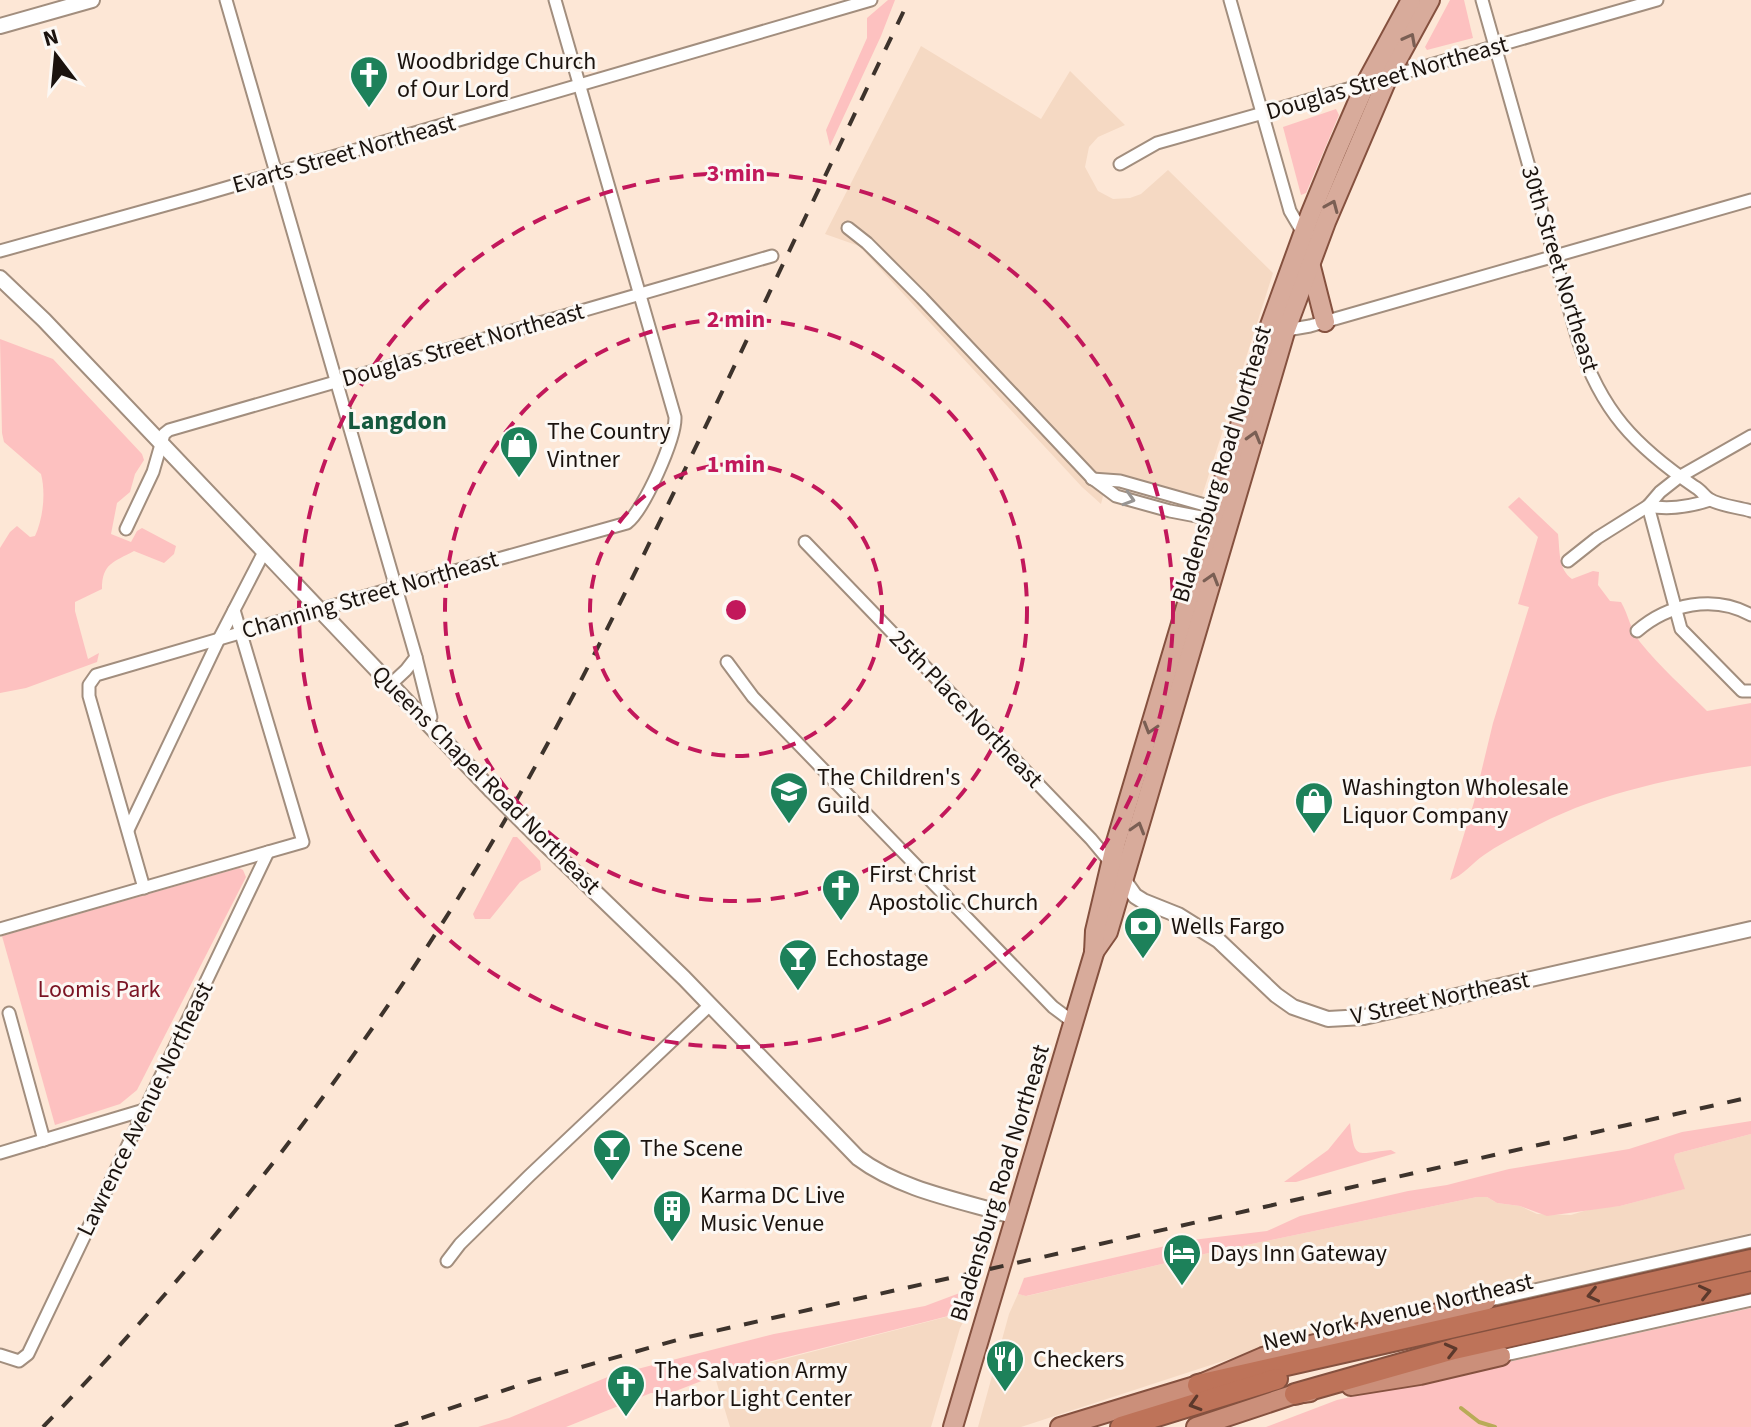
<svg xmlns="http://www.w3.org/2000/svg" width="1751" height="1427" font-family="'Source Sans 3',sans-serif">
<rect width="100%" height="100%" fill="#fde7d6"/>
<g fill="#f5d9c3">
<path d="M921,46L1041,119L1070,71L1125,125L1098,137L1089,147L1085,167L1098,191L1113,199L1130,198L1141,194L1168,170L1273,273L1202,496L1109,473L1101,504L1082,487L859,246L825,234Z"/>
<path d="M1751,1134V1233L1290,1339L1021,1427H978L1009,1314L1018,1294L1027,1296L1213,1252L1477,1197H1487L1497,1203L1520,1206L1537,1214L1571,1215L1594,1208L1620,1206L1684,1189L1674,1158L1675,1154Z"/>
<path d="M969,1311L960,1328L931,1427H730L715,1377Z"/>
</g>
<g fill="#fdc1c0">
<path d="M888,0H895L881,36L830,146L826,130L867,38V18Z"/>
<path d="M1450,0H1464L1473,38L1427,50L1425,47Z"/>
<path d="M1336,109L1339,115L1306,193L1301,195L1283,127Z"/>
<path d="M0,339L53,359L142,454L144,460L135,474L130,492L117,503L111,534L131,542L137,531L142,528L176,546L174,554L164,563L134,551C114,562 102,563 102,589L75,602V611L88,659L99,653L97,662L26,688L0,693V548L10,532L17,526L30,537L35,536C43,519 46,493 41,474L4,442L2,433Z"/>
<path d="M1519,497L1558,534C1560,551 1558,569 1572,579L1593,571L1599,572L1598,585L1610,601L1621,602C1629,616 1630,629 1640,642C1660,667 1685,689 1707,711L1751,703V766C1679,777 1604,791 1538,825C1520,834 1501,843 1484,855C1473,862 1462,877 1450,880L1474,802L1493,723L1529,607L1518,604L1538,537L1508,507Z"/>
<path d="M513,837H517L540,861L541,870L520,882L490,919H475L473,914Z"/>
<path d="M239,868L243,870L246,877L137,1090L120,1104L55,1125L2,936Z"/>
<path d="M1751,1121V1134L1675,1154L1674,1158L1685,1189L1620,1206L1547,1216L1520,1206L1497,1203L1487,1197H1477L1213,1252L1026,1296L1018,1294L1024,1278L1192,1240L1267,1231L1300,1216L1408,1191L1447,1185L1509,1169L1629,1149L1682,1132Z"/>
<path d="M1350,1123C1355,1162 1356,1153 1391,1150L1396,1153L1296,1182H1284L1328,1150Z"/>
<path d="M965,1291L964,1312L717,1375L668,1394L651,1393L566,1427H478L509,1418L610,1376L774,1334L925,1306Z"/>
<path d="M1751,1308V1427H1266L1337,1400Z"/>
</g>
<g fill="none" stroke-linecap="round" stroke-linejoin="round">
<path stroke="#b8ab57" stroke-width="4" d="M1461,1408L1479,1422L1495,1427"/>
<g stroke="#a28e7e" stroke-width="15">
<g id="minor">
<path d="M226,0L416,657L406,670L391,684"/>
<path d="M1230,0L1290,211L1300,228L1308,233"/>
<path d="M1482,0L1578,340C1601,411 1635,446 1695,487C1701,490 1704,496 1709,499C1720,506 1738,507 1751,511"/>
<path d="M1385,78L1657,0"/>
<path d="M1120,164L1157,143L1369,83"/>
<path d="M848,228L867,243L922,298L1092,478L1116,496L1170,511L1217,520"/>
<path d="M0,251L198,196L871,0"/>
<path d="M1281,331L1310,326L1751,200"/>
<path d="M1092,479L1120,481L1219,509"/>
<path d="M1648,506L1681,629L1742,691H1751"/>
<path d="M1648,506C1670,510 1689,507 1710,500"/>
<path d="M126,529L153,472L164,434L169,430L772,256"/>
<path d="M805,542L1091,839L1111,863"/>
<path d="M1568,561L1597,538L1648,506L1660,492L1679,477L1751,436"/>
<path d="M1637,631C1668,604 1714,594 1751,615"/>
<path d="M416,657L431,717"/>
<path d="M727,662L753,697L1053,1007L1073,1022"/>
<path d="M128,830L219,639L264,552"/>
<path d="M144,888L89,696V685L96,675L394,588L627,523C644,510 676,438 675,417L555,0"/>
<path d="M0,929L303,842L234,610"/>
<path d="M9,1013L44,1140"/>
<path d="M0,1153L144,1110"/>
<path d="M447,1261L460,1244L529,1176L710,1005"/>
<path d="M1486,1301L1751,1241"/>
<path d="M0,1355L19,1361L28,1354L268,852"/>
<path d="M1501,1356L1751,1300"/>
</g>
</g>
<g stroke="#a28e7e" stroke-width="18">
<g id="tertiary">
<path d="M0,26L92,0"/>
<path d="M0,278L44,320L491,790"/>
<path d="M534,833L684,978L858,1158C902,1191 964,1201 1016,1217"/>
<path d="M1120,875L1135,896L1143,901L1178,915L1218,940L1276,995L1293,1007L1328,1019L1364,1017L1751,929"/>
</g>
</g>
<g stroke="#85513f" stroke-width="22">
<g id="primary">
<path d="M1310,263L1325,322"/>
<path d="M1094,952L1108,932L1285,332L1326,222L1388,77L1430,0"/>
<path d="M953,1427L1094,953L1095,931L1116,842L1269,328L1310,215L1336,152L1366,83L1411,0"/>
</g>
</g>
<g stroke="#85513f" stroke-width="22">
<g id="trunk">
<path d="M1351,1386L1420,1375L1501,1356"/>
<path d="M1060,1427L1198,1385L1263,1357L1486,1301"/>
<path d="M1196,1427L1295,1394L1310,1392"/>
</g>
</g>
<g stroke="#85513f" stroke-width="24">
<g id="motorway">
<path d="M1198,1385L1751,1260"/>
<path d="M1295,1394L1454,1349L1751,1282"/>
<path d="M1121,1427L1277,1379"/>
</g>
</g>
<use href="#minor" stroke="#fff" stroke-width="11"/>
<use href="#tertiary" stroke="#fff" stroke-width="14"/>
<use href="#primary" stroke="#d8ab9b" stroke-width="18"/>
<use href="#trunk" stroke="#cb8f7a" stroke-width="18"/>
<use href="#motorway" stroke="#be7359" stroke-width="20"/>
<g stroke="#3d332c" stroke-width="4" stroke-dasharray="14 14" stroke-linecap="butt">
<path d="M43,1427C215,1250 368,1052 494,839C571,708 636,571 702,434C771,289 840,145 909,0"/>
<path d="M395,1427L532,1381L684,1338L1751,1097"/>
</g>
<g stroke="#a28e7e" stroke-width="18" stroke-linecap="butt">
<path id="tertiary-bridge" d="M491,790L534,833"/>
</g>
<use href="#tertiary-bridge" stroke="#fff" stroke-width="14"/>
</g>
<defs><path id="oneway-chevron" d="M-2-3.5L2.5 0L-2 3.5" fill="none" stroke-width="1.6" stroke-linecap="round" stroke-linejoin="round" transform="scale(2)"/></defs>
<g stroke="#7a5f54">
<use href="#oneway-chevron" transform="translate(1410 39) rotate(-62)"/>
<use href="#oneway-chevron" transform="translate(1332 206) rotate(-67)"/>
<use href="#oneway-chevron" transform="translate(1254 437) rotate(-74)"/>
<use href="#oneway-chevron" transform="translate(1212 579) rotate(-73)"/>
<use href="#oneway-chevron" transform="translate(1150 728) rotate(107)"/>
<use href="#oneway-chevron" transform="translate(1138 828) rotate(-73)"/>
</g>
<use stroke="#989593" href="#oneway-chevron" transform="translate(1129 499) rotate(17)"/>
<g stroke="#5c392c">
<use href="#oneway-chevron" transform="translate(1705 1292) rotate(-13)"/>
<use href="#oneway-chevron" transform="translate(1593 1295) rotate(167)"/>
<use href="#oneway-chevron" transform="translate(1451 1350) rotate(-14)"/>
<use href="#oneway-chevron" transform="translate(1195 1404) rotate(163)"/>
</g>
<g fill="none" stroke="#c2185b" stroke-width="4" stroke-dasharray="14 10">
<circle cx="736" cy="610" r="146"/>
<circle cx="736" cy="610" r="291"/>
<circle cx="736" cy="610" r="437"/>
</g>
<defs>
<g id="church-pin" transform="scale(2)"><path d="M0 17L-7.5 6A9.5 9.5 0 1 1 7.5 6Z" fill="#1d815a" stroke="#fcf8f4"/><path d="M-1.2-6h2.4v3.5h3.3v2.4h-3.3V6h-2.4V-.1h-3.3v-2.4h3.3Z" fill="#fff"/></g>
<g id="shop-pin" transform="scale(2)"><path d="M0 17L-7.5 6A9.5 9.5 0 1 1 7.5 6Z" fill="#1d815a" stroke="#fcf8f4"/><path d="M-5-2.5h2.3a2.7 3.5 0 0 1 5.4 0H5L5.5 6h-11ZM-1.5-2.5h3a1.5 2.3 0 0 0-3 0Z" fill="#fff"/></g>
<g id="school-pin" transform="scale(2)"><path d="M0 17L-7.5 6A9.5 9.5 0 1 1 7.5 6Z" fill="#1d815a" stroke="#fcf8f4"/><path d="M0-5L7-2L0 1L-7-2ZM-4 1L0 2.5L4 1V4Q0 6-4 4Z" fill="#fff"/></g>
<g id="bank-pin" transform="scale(2)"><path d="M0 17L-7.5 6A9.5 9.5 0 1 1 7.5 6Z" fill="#1d815a" stroke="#fcf8f4"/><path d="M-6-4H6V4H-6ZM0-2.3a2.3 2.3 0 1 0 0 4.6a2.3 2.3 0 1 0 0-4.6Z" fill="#fff"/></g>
<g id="bar-pin" transform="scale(2)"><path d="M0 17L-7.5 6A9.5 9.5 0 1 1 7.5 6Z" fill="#1d815a" stroke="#fcf8f4"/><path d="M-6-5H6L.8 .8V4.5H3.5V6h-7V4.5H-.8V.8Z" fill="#fff"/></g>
<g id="building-pin" transform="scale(2)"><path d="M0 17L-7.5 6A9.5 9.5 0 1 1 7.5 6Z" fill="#1d815a" stroke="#fcf8f4"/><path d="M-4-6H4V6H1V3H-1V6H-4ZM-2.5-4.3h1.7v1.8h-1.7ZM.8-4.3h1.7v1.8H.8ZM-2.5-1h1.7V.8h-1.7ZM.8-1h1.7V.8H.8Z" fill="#fff"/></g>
<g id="hotel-pin" transform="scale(2)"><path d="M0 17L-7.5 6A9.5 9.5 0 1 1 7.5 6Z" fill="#1d815a" stroke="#fcf8f4"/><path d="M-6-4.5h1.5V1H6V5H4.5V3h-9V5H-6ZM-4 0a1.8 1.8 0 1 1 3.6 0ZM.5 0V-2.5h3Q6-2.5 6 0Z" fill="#fff"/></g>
<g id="restaurant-pin" transform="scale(2)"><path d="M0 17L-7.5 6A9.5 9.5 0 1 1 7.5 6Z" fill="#1d815a" stroke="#fcf8f4"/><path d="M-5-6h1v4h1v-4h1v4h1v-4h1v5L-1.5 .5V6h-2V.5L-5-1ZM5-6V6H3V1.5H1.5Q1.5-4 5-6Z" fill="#fff"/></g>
</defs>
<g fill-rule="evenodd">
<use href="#church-pin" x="369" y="75"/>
<use href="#shop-pin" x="519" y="445"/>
<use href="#school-pin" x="789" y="791"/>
<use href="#shop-pin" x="1314" y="801"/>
<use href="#church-pin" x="841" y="888"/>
<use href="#bank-pin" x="1143" y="926"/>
<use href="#bar-pin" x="798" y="958"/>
<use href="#bar-pin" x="612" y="1148"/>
<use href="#building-pin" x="672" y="1209"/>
<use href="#hotel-pin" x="1182" y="1253"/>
<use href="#restaurant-pin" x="1005" y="1359"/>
<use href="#church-pin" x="626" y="1384"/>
</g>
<g text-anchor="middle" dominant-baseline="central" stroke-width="6" stroke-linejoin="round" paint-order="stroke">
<g font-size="24" fill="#1b130e" stroke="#fcf8f4" text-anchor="start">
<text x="397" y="61">Woodbridge Church<tspan x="397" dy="28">of Our Lord</tspan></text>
<text x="547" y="431">The Country<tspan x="547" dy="28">Vintner</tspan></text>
<text x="817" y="777">The Children's<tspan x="817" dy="28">Guild</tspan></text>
<text x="1342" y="787">Washington Wholesale<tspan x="1342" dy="28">Liquor Company</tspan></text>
<text x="869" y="874">First Christ<tspan x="869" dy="28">Apostolic Church</tspan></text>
<text x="1171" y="926">Wells Fargo</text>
<text x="826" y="958">Echostage</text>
<text x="640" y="1148">The Scene</text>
<text x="700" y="1195">Karma DC Live<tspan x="700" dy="28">Music Venue</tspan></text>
<text x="1210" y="1253">Days Inn Gateway</text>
<text x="1033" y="1359">Checkers</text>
<text x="654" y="1370">The Salvation Army<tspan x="654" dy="28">Harbor Light Center</tspan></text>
</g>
<g font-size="24" fill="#1b130e" stroke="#fcf8f4">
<text transform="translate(1387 78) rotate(-16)">Douglas Street Northeast</text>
<text transform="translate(344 154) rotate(-16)">Evarts Street Northeast</text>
<text transform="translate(1560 269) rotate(73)">30th Street Northeast</text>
<text transform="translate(463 345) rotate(-16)">Douglas Street Northeast</text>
<text transform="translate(1222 464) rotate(-73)">Bladensburg Road Northeast</text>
<text transform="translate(370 595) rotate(-16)">Channing Street Northeast</text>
<text transform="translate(966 709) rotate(46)">25th Place Northeast</text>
<text transform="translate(486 780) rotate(45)">Queens Chapel Road Northeast</text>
<text transform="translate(1440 998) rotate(-12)">V Street Northeast</text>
<text transform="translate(145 1109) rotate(-64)">Lawrence Avenue Northeast</text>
<text transform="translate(1000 1183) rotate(-73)">Bladensburg Road Northeast</text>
<text transform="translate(1398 1312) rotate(-13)">New York Avenue Northeast</text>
</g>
<g font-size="24" fill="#7b1323" stroke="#fcf8f4">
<text x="99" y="989">Loomis Park</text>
</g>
<g font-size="26" font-weight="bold" fill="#16593e" stroke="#fcf8f4">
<text x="397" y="420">Langdon</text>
</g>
</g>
<circle cx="736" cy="610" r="12" fill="#c2185b" stroke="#fcf8f4" stroke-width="4"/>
<g font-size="24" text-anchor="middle" font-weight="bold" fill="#c2185b" stroke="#fcf8f4" stroke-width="6" stroke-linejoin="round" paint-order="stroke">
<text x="736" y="181">3 min</text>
<text x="736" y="327">2 min</text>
<text x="736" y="472">1 min</text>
</g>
<g transform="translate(56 56) rotate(344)" stroke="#fcf8f4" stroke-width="6" paint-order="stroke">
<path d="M0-6L14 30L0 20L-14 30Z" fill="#1b130e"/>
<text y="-12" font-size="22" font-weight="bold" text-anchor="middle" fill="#1b130e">N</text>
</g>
</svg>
